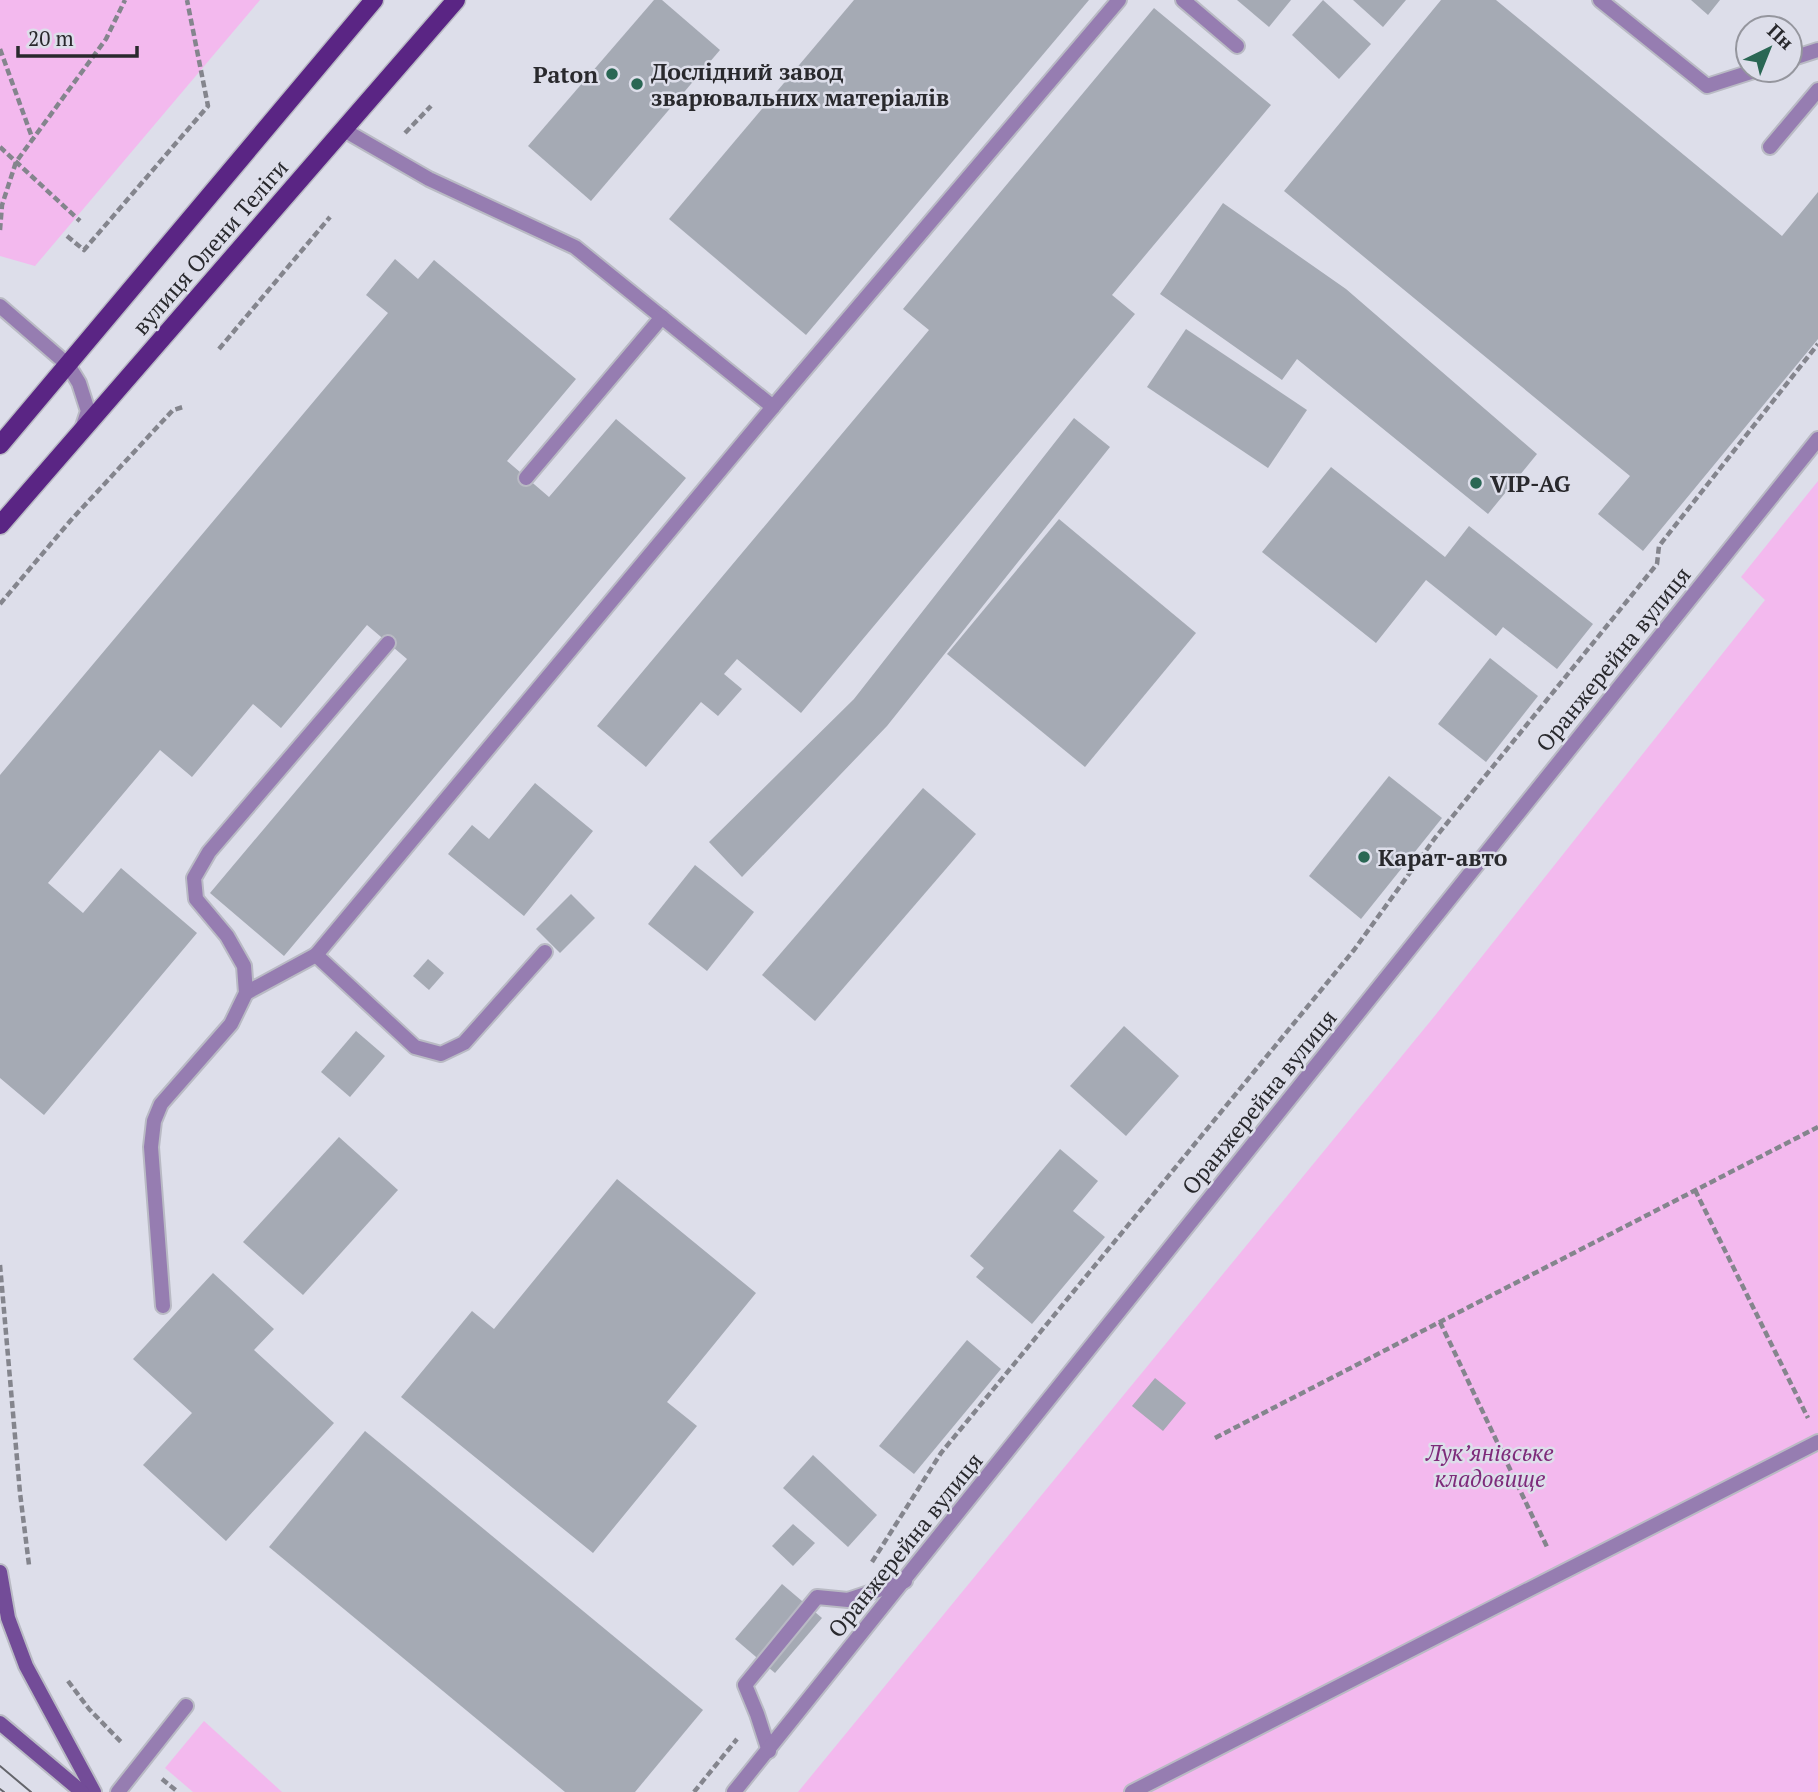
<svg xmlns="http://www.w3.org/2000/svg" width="1818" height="1792" font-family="'PT Serif',serif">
<rect width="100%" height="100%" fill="#dddeea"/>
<g fill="#f3b9ee">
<path d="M0,0H260L35,266L0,256Z"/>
<path d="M1818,481V1792H798L1433,1018L1765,600L1741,577Z"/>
<path d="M204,1721L282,1792H193L165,1768Z"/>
</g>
<g fill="#a5aab4">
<path d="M654,0H662L720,50L591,201L528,146Z"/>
<path d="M854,0H1089L806,335L669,219Z"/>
<path d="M1237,0H1291L1269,27Z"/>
<path d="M1323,0L1371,44L1339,79L1292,35Z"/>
<path d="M1353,0H1406L1383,27Z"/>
<path d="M1441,0H1496L1782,236L1818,192V339L1643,551L1598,514L1630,476L1284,191Z"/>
<path d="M1691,0H1720L1708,15Z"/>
<path d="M1154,8L1271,105L1112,295L1135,314L801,713L737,659L724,674L742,689L718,716L701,702L646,767L597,726L929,330L903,309Z"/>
<path d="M1223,203L1346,289L1537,454L1488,514L1297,359L1282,380L1160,294Z"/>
<path d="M395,259L418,279L434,260L576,379L507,461L549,497L616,419L686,478L284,956L210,893L407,659L367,625L281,728L253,704L192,777L160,750L48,883L83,913L121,868L197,933L44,1115L0,1078V775L388,313L366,295Z"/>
<path d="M1186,329L1307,410L1268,468L1147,387Z"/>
<path d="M1074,418L1110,447L887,726L742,877L709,842L854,699Z"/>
<path d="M1331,467L1445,557L1469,526L1593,624L1557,669L1503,627L1496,636L1426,580L1376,643L1262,552Z"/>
<path d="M1059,519L1196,633L1085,767L947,654Z"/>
<path d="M1490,658L1538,696L1486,762L1438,724Z"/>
<path d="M1389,776L1442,818L1361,919L1309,876Z"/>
<path d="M535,783L593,831L524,916L448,854L472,825L489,839Z"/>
<path d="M923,788L976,834L815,1021L762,975Z"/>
<path d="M695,865L754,912L707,971L648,924Z"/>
<path d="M571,894L595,918L560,953L536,929Z"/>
<path d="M428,959L444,973L429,990L413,976Z"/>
<path d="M1124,1026L1179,1076L1126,1136L1070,1086Z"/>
<path d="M356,1031L385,1056L350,1097L321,1072Z"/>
<path d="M339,1137L398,1190L303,1295L243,1242Z"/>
<path d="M1060,1149L1098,1181L1073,1211L1105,1237L1032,1324L976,1277L984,1268L970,1256Z"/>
<path d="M617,1179L756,1293L667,1402L697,1426L593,1553L401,1397L472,1311L494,1329Z"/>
<path d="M213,1273L274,1329L254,1350L334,1423L226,1541L143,1465L192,1413L133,1359Z"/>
<path d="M967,1340L1001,1369L914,1474L879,1446Z"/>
<path d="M1155,1378L1186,1403L1163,1431L1132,1406Z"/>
<path d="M365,1431L703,1710L635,1792H565L269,1547Z"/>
<path d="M813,1455L877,1515L848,1547L783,1488Z"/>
<path d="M793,1524L815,1543L793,1566L772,1546Z"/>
<path d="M782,1584L822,1618L775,1673L735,1639Z"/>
</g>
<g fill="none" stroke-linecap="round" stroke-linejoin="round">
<g stroke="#b9bac4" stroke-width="18">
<g id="service">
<path d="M1183,0L1237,46"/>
<path d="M1600,0L1707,86L1757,70"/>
<path d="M1790,59L1818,50"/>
<path d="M344,130L429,179L575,247L773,407"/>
<path d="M1770,147L1818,90"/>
<path d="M526,478L662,317"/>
<path d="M316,955L773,407L1119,0"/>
<path d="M246,993L316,955L415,1047L441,1054L464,1043L545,952"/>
<path d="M163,1306L151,1147L154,1121L161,1104L231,1024L246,993L244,966L227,936L196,899L194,878L209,852L388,643"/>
<path d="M769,1751L757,1714L745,1685L817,1597L848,1600L905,1581"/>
<path d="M118,1792L186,1706"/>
<path d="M1132,1792L1818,1442"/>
</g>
</g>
<g stroke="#b9bac4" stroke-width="18">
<g id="minor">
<path d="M0,306L68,365L79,383L88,411L82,429"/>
<path d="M734,1792L1818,439"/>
</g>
</g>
<g stroke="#b9bac4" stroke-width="18">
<g id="secondary">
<path d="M0,1572L8,1618L26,1666L94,1792"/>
<path d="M0,1723L82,1792"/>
</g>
</g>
<g stroke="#b9bac4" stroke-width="21">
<g id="primary">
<path d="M0,445L374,0"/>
<path d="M0,525L456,0"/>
</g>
</g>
<g stroke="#84858d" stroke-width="4.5" stroke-dasharray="7 3.5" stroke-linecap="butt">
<path d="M0,49L33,140"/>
<path d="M405,133L431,106"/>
<path d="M0,147L80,221"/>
<path d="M0,230L2,205L16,162L106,39L125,0"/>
<path d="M67,236L84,250L208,106L187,0"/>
<path d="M219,349L330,217"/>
<path d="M0,604L71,520L173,410L183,407"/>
<path d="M1695,1190L1808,1418"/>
<path d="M0,1265L20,1493L29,1565"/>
<path d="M1440,1322L1548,1549"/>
<path d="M1215,1438L1818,1127"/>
<path d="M872,1562L941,1453L1354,950L1435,838L1657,564L1659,546L1818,344"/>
<path d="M68,1681L89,1709L122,1743"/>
<path d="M162,1779L178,1792"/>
<path d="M694,1792L737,1739"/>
</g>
<use href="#service" stroke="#967db1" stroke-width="14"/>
<use href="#minor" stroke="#967db1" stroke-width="14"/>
<use href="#secondary" stroke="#734c98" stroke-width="14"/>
<use href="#primary" stroke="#5a2584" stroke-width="18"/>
<g stroke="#64656b" stroke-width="2">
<path d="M0,1766L31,1792"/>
<path d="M0,1789L4,1792"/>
</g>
</g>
<g fill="#2a6754" stroke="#dddeea" stroke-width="2.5">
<circle cx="612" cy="74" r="7"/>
<circle cx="637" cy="84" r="7"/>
<circle cx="1476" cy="483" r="7"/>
<circle cx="1364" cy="857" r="7"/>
</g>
<g text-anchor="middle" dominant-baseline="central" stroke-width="5" stroke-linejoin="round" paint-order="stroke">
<g font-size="23" font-weight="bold" fill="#29292d" stroke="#dddeea" text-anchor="start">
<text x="651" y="71">Дослідний завод<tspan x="651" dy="26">зварювальних матеріалів</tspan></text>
<text x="598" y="74" text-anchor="end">Paton</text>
<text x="1490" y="483">VIP-AG</text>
<text x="1378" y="857">Карат-авто</text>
</g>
<g font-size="23" fill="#29292d" stroke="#dddeea">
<text transform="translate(210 247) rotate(-49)">вулиця Олени Теліги</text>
<text transform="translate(1613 659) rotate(-51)">Оранжерейна вулиця</text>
<text transform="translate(1259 1102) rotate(-51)">Оранжерейна вулиця</text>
<text transform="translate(905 1545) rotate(-51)">Оранжерейна вулиця</text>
</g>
<g font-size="23" font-style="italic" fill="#7e2b7b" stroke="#dddeea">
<text x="1490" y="1452">Лукʼянівське<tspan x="1490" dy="26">кладовище</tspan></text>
</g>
</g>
<g transform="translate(1769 49) rotate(43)"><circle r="33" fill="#dddeea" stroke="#95969e" stroke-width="2"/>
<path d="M0-5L12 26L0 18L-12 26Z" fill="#2a6754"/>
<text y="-10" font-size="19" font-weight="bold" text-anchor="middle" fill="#29292d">Пн</text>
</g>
<path d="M18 46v10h119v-10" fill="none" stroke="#29292d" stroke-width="3.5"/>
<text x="28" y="46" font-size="21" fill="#29292d" stroke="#dddeea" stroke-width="5" paint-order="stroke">20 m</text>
</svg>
